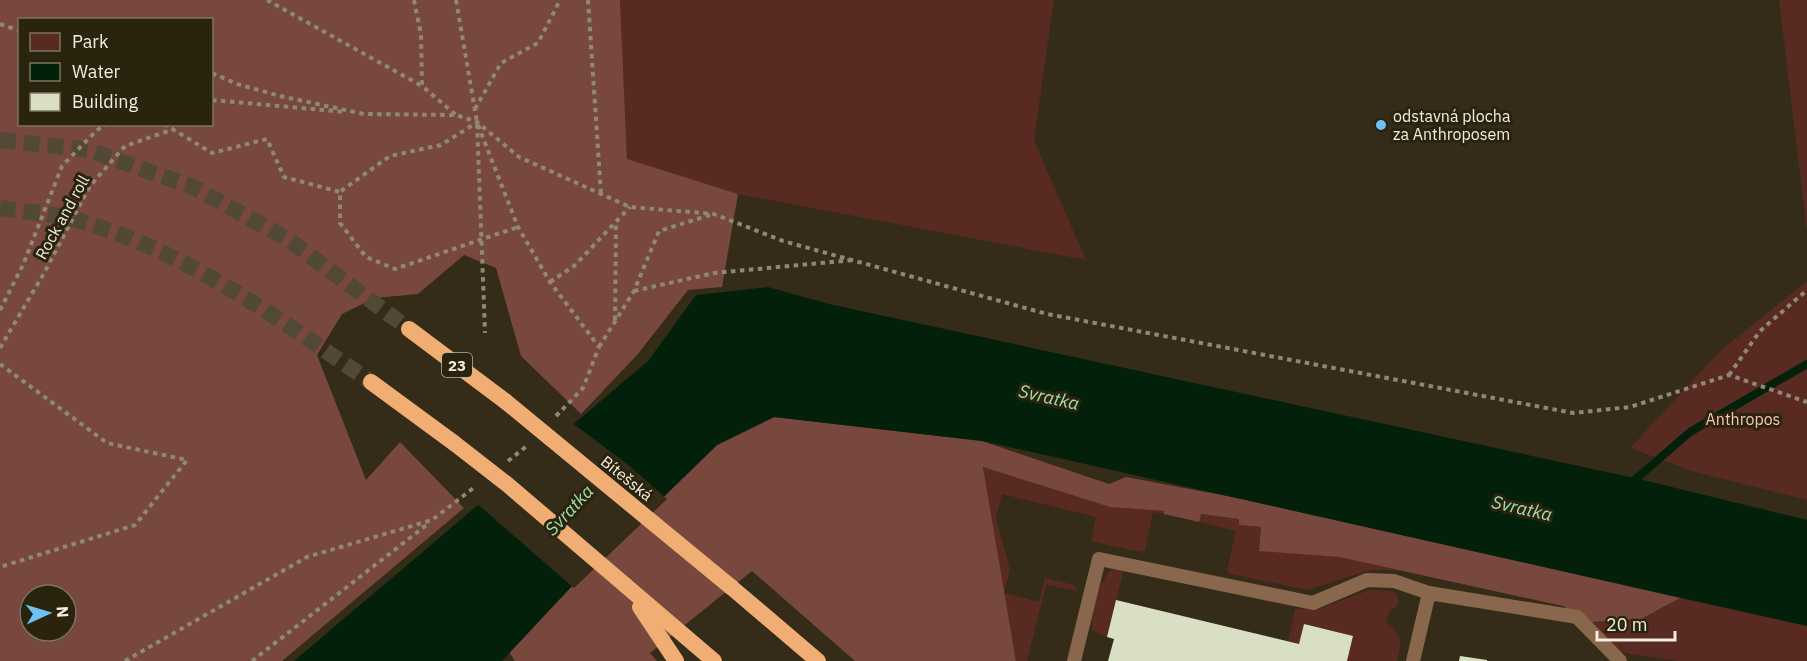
<svg xmlns="http://www.w3.org/2000/svg" width="1807" height="661" font-family="'IBM Plex Sans',sans-serif">
<rect width="100%" height="100%" fill="#342c18"/>
<g fill="#582a21">
<path d="M620,0H1054L1034,140L1086,260L738,194L627,160Z"/>
<path d="M1779,0H1807V232Z"/>
<path d="M1807,281V500L1695,472L1630,448L1720,351Z"/>
<path d="M983,467L1110,507L1164,511V514L1153,512L1145,550L1140,552L1091,541L1096,517L1002,494L996,518L1010,569L1004,593L1039,602L1045,578L1074,585L1078,591L1046,585L1027,661H1016Z"/>
<path d="M1200,514L1240,519L1239,525L1261,527L1259,550L1339,557L1398,570H1370L1307,590L1230,574L1227,570L1236,531L1199,522Z"/>
<path d="M1124,569L1107,637L1092,630C1090,610 1098,586 1110,570Z"/>
<path d="M1369,590L1391,591L1397,595L1399,601L1395,608L1390,609L1386,623C1403,637 1402,640 1397,661H1347L1353,636L1304,624L1299,644L1288,641L1295,609L1324,607Z"/>
<path d="M1680,598L1807,626V661H1678L1624,653L1615,647L1591,622L1641,619Z"/>
</g>
<g fill="#78473d" fill-rule="evenodd">
<path d="M0,0H620L627,159L738,194L722,287L688,290L637,355L581,414L521,356L496,268L464,255L418,294L375,298L342,314L317,355L366,480L400,442L464,508L282,661H0ZM20,20H212V124H20ZM30,595H66V631H30Z"/>
<path d="M774,417L982,441L1109,484L1126,477L1248,500L1680,598L1641,619L1591,622L1563,606L1339,557L1259,551L1261,527L1239,525V519L1201,514L1199,522L1164,514V511L1110,507L983,467L1016,661H855L752,571L650,653L657,661H515L509,652L572,586L717,445Z"/>
</g>
<path fill="#03210a" d="M768,287L829,304L1639,479L1807,520V626L982,441L774,417L717,445L572,586L502,661H294L648,361L696,295Z"/>
<path fill="#342c18" d="M571,422L627,464L667,499L574,588L475,502Z"/>
<g fill="none" stroke-linecap="round" stroke-linejoin="round">
<path stroke="#03210a" stroke-width="8" d="M1630,484L1690,432L1807,364"/>
</g>
<g fill="#d8dfc5">
<path d="M1116,600L1299,644L1304,624L1353,636L1347,661H1108L1114,639L1107,637Z"/>
<path d="M1460,656L1487,660V661H1459Z"/>
</g>
<g fill="none" stroke-linecap="round" stroke-linejoin="round">
<g stroke="#514936" stroke-width="16" stroke-dasharray="16 8" stroke-linecap="butt">
<path d="M0,140L89,150L193,187L289,240L409,329"/>
<path d="M0,208C25,212 52,213 77,220C186,251 279,319 371,382"/>
</g>
<g stroke="#8f8877" stroke-width="4" stroke-dasharray="4.5 4.5" stroke-linecap="butt">
<path d="M267,0L422,86"/>
<path d="M414,0L421,34L422,86L456,115"/>
<path d="M456,0L477,122L485,333"/>
<path d="M588,0L601,194"/>
<path d="M0,24L20,31"/>
<path d="M212,73L237,84L280,96L364,114L456,115L477,122L519,157L630,207L714,214L783,241L1047,314L1573,413L1630,407L1729,375L1807,402"/>
<path d="M212,100L346,112"/>
<path d="M475,109L501,63L538,43L560,0"/>
<path d="M164,124L212,153L267,139L284,177L340,192V223L366,257L395,269L518,227"/>
<path d="M478,125L518,227L550,282L599,347L583,388L556,416"/>
<path d="M341,191L390,156L441,145L476,123"/>
<path d="M550,282L574,266L630,207"/>
<path d="M634,291L714,273L854,260"/>
<path d="M0,310L23,265L62,166L97,130L108,124"/>
<path d="M615,320L616,223"/>
<path d="M599,347L634,291L659,231L710,215"/>
<path d="M0,348L43,275L90,186L125,146L174,129"/>
<path d="M0,364L107,443L187,460L135,525L0,567"/>
<path d="M1729,375L1760,331L1807,290"/>
<path d="M508,461L528,445"/>
<path d="M125,661L307,557L432,520L476,486"/>
<path d="M252,661L429,523"/>
</g>
<g stroke="#88674c" stroke-width="14">
<path d="M1074,661L1099,559L1313,603L1367,580L1394,581L1429,593"/>
<path d="M1413,661L1429,593L1577,617L1620,661"/>
</g>
<g stroke="#f0ae74" stroke-width="16">
<path d="M409,329L505,401"/>
<path d="M371,382L454,443"/>
<path d="M625,585L714,661"/>
<path d="M731,587L818,661"/>
<path d="M640,607L676,661"/>
</g>
<g stroke="#f0ae74" stroke-width="16">
<path d="M505,401L731,587"/>
<path d="M454,443L508,485L625,585"/>
</g>
</g>
<circle fill="#6dc2f3" stroke="#2a230e" stroke-width="2" cx="1381" cy="125" r="6"/>
<g text-anchor="middle" dominant-baseline="central" stroke-width="6" stroke-linejoin="round" paint-order="stroke">
<rect fill="#2a230e" stroke="#b7b1a2" stroke-width="1.5" x="442" y="353" width="30" height="24" rx="4.5"/>
<g font-size="15" font-weight="bold" fill="#f3eee1">
<text x="457" y="365">23</text>
</g>
<g font-size="16" fill="#f3eee1" stroke="#2a230e" text-anchor="start">
<text x="1393" y="116">odstavná plocha<tspan x="1393" dy="18">za Anthroposem</tspan></text>
</g>
<g font-size="16" fill="#f3eee1" stroke="#2a230e">
<text transform="translate(62 217) rotate(-61)">Rock and roll</text>
<text transform="translate(627 478) rotate(39)">Bítešská</text>
</g>
<g font-size="16" fill="#f8c5ba" stroke="#2a230e">
<text x="1743" y="419">Anthropos</text>
</g>
<g font-size="18" font-style="italic" fill="#a0e0a9" stroke="#2a230e">
<text transform="translate(1049 397) rotate(13)">Svratka</text>
<text transform="translate(1522 508) rotate(13)">Svratka</text>
<text transform="translate(569 510) rotate(-47)">Svratka</text>
</g>
</g>
<rect x="18" y="18" width="195" height="108" fill="#2a230e" stroke="#7a7462" stroke-width="1.5"/>
<rect x="30" y="33" width="30" height="18" fill="#582a21" stroke="#7a7462" stroke-width="1.5"/>
<text x="72" y="48" font-size="18" fill="#f3eee1">Park</text>
<rect x="30" y="63" width="30" height="18" fill="#03210a" stroke="#7a7462" stroke-width="1.5"/>
<text x="72" y="78" font-size="18" fill="#f3eee1">Water</text>
<rect x="30" y="93" width="30" height="18" fill="#d8dfc5" stroke="#7a7462" stroke-width="1.5"/>
<text x="72" y="108" font-size="18" fill="#f3eee1">Building</text>
<g transform="translate(48 613) rotate(86)"><circle r="28" fill="#2a230e" stroke="#7a7462" stroke-width="1.5"/>
<path d="M0-4.5L10 22L0 15L-10 22Z" fill="#6dc2f3"/>
<text y="-9" font-size="16" font-weight="bold" text-anchor="middle" fill="#f3eee1">N</text>
</g>
<path d="M1597 631v9h78v-9" fill="none" stroke="#f3eee1" stroke-width="3"/>
<text x="1606" y="631" font-size="18" fill="#f3eee1" stroke="#2a230e" stroke-width="4.5" paint-order="stroke">20 m</text>
</svg>
